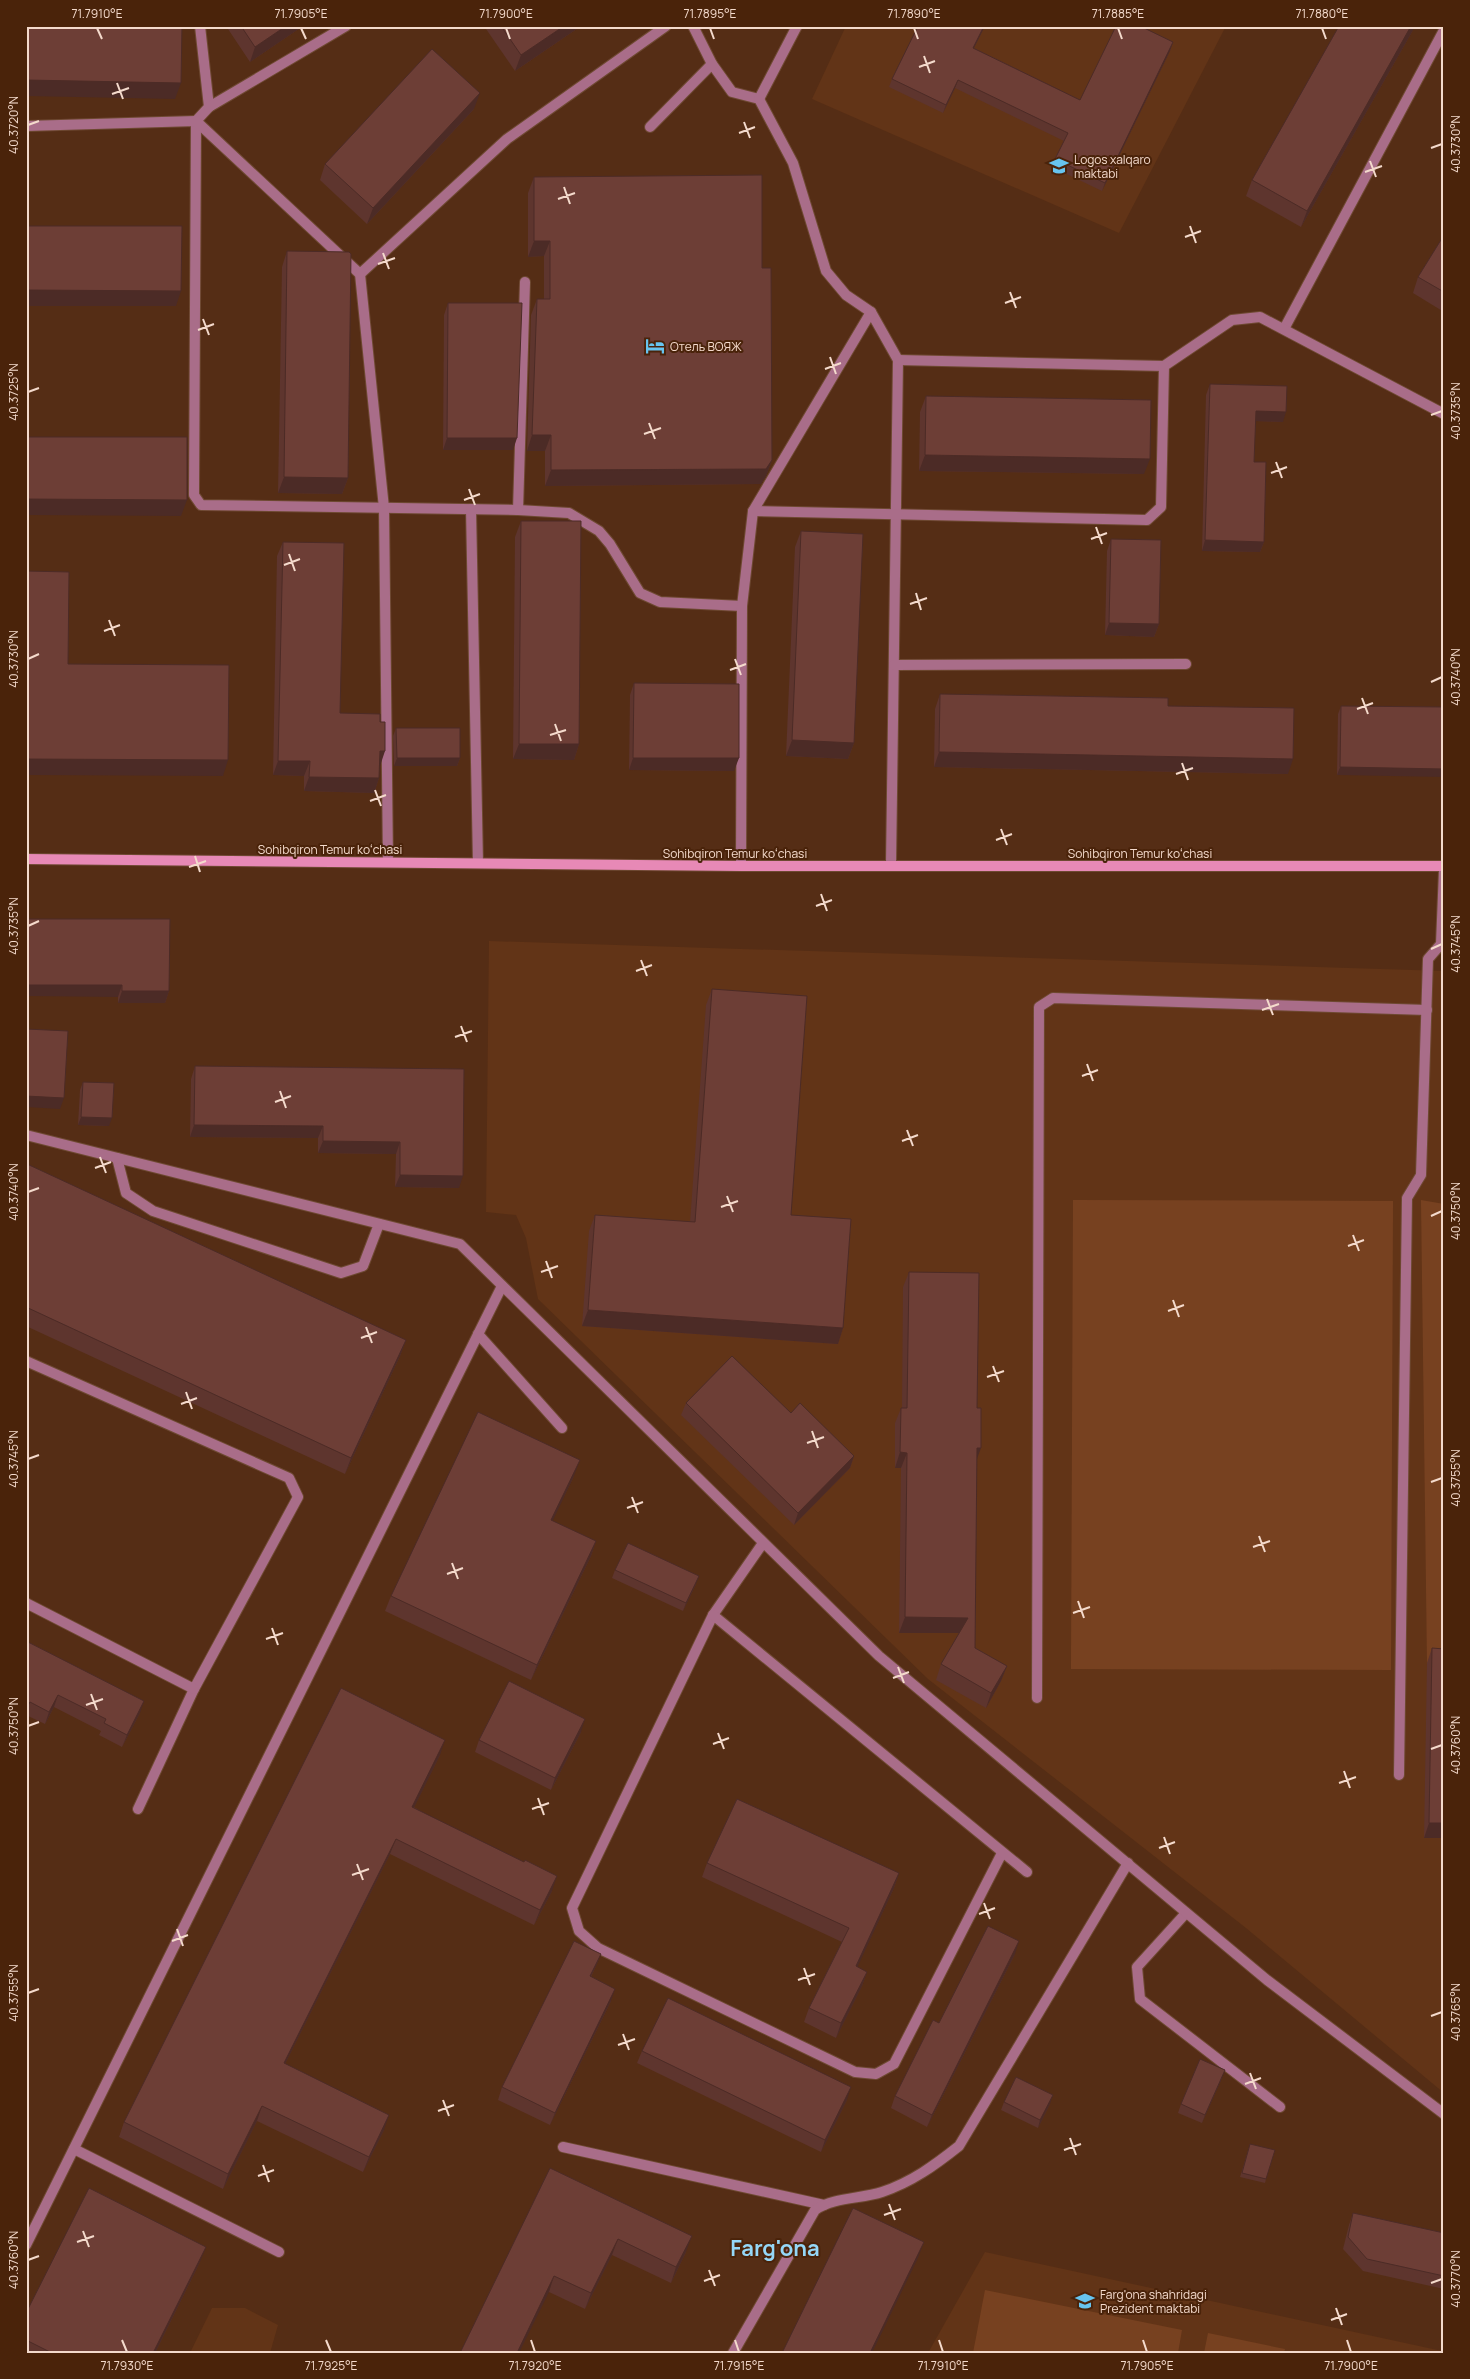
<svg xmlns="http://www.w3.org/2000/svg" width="1470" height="2379" font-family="Manrope,sans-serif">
<rect width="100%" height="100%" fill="#552d15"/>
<g fill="#623417">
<path d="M846,26H1226L1119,233L812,99Z"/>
<path d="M489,941L1444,971V2093L1246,1928L928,1679L538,1299L526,1238L516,1215L486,1212Z"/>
<path d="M985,2252L1442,2351V2353H928Z"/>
<path d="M212,2308H245L278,2325L270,2353H190Z"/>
</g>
<g fill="#774120">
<path d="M1073,1200L1393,1201L1391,1670L1071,1669Z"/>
<path d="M1421,1200L1444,1204V1663H1427Z"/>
<path d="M985,2290L1182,2330L1178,2353H973Z"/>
<path d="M1208,2333L1285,2349L1284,2353H1204Z"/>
</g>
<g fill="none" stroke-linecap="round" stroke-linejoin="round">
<g stroke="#6e4932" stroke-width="12">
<g id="service">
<path d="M200,26L209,107L196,121L194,495L201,505L518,510L569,513L599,531L610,544L640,593L660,602L742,606"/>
<path d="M693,26L712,64L732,92L759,99L793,163L826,271L846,295L871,312L898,360L891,865"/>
<path d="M759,99L797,26"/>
<path d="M209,107L346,26"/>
<path d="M26,126L196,121L360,274L384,508L388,862"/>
<path d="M650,127L712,64"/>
<path d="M360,274L507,139L666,26"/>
<path d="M1284,329L1444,30"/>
<path d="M898,360L1164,366L1232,320L1260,317L1444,414"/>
<path d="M471,509L478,863"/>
<path d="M518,510L525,282"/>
<path d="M753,511L1147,520L1161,507L1164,366"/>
<path d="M894,665L1186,664"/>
<path d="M741,866L742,606L753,511L871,312"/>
<path d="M117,1158L126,1193L153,1211L341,1273L363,1266L379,1224"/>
<path d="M478,1334L562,1428"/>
<path d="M26,1361L289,1478L298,1497L194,1689L138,1809"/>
<path d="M763,1543L713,1615L572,1908L579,1931L598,1948L855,2072L876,2074L894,2064L1002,1853"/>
<path d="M26,1603L194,1689"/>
<path d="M713,1615L1027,1872"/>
<path d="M1037,1698L1039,1007L1053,998L1427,1010"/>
<path d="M1399,1775L1407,1198L1421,1175L1428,959L1441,944L1444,870"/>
<path d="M1186,1913L1137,1967L1140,1999L1280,2107"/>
<path d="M563,2147L824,2205"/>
<path d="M74,2149L279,2252"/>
<path d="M26,2245L502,1286"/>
<path d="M733,2353L815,2210C834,2197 861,2199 882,2192C912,2182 935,2165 959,2146L1128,1863"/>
</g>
</g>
<g stroke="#6e4932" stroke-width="12">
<path id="minor" d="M26,1135L460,1244L879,1656L1267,1980L1444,2114"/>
</g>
<g stroke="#6e4932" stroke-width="12">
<path id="secondary" d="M26,859L741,866H1444"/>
</g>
<use href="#service" stroke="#a96d89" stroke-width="10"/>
<use href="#minor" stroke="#a96d89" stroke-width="10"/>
<use href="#secondary" stroke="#e789b6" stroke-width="10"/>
</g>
<g fill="#5e352e">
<path d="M226,26H303L250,62Z"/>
<path d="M484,26H581L515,71Z"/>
<path d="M918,26H985L974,48L1080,100L1173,42L1170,51L1102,191L1052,167L1055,159L1064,141L955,88L943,113L889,87L892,79Z"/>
<path d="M1413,30L1301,227L1246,196L1252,180Z"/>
<path d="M474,109L367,224L320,180L325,164Z"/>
<path d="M534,177L762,268L772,460L766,476L761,484L545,486V451H527L531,315L537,299H544V256L528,257V193Z"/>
<path d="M1444,235V312L1413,293L1418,277Z"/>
<path d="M287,251L348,478L342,494L278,493L282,267Z"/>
<path d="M448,303L513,450H443L444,315Z"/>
<path d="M1210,384L1283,422L1255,421L1254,462L1264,542L1260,552L1202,551L1206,395Z"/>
<path d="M926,396L1144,474L919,471L920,412Z"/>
<path d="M521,521L579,744L574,760L513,759L515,537Z"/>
<path d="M801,531L854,743L848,759L786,756L795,547Z"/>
<path d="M1111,539L1159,624L1154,637L1105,635L1107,551Z"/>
<path d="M283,542L340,713L380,766H379V778L374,793L304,791V776L273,775L277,556Z"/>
<path d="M634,683L734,771L629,770L630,695Z"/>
<path d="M940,694L1168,706L1288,774L934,767L935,709Z"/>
<path d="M1341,706L1444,707L1337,775L1338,714Z"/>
<path d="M396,728L460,758L457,766H394L393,736Z"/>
<path d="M26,919L169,991L165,1003H118V997Z"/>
<path d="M712,989L791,1215L843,1328L838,1344L582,1326L589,1231L595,1215L690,1222L706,1005Z"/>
<path d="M195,1066L464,1069L459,1188L395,1187L396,1154L318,1153V1138L190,1137L191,1079Z"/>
<path d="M83,1082L109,1126L78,1125L80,1090Z"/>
<path d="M26,1167L406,1340L400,1356L345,1474L26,1326Z"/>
<path d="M909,1272L977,1458L975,1648L1007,1666L1001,1681L986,1708L936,1680L941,1664L959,1633H899L901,1468H895V1423L901,1408H902L903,1287Z"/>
<path d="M686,1403L791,1413L854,1456L850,1468L794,1525L681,1415Z"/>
<path d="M574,1476L552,1521L596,1541L591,1556L531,1680L385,1611L391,1596Z"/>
<path d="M615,1570L696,1584L683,1611L612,1578Z"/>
<path d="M26,1641L140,1713L122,1747L99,1735L101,1731L54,1707L45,1724L26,1715Z"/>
<path d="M1432,1648L1444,1838H1424L1427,1663Z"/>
<path d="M581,1732L551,1790L475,1752L479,1740Z"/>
<path d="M440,1755L414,1807L552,1891L534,1925L390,1854L285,2064L384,2130L363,2172L257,2121L223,2189L119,2137L124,2122Z"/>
<path d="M707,1863L899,1873L894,1888L857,1967L867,1972L862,1986L836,2038L804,2022L809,2008L842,1942L702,1877Z"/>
<path d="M601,1954L596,1966L591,1977L611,2001L550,2125L498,2100L502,2087Z"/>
<path d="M1015,1954L927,2127L891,2108L895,2096L939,2023Z"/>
<path d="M642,2051L847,2100L821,2152L637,2063Z"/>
<path d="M1222,2078L1202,2123L1178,2113L1181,2104Z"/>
<path d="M1004,2102L1050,2104L1038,2128L1001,2110Z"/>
<path d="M1250,2144L1266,2179L1265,2183L1240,2177Z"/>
<path d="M550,2168L686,2252L671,2283L612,2255L585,2309L549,2292Z"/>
<path d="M1353,2213L1444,2233V2289L1363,2271L1343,2249L1349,2225Z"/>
<path d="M200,2262L155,2353H26V2313Z"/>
</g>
<g fill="#4c2b26">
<path d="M286,26H303L250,62L255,47Z"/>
<path d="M564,26H581L515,71L521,55Z"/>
<path d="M984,26H985L970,56L973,48Z"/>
<path d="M1411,26H1414L1413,30L1301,227L1307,211Z"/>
<path d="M1173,42L1170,51L1102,191L1105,183Z"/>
<path d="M26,80L181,83L175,99L26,96Z"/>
<path d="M958,80L955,88L943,113L946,105Z"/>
<path d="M480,93L474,109L367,224L373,208Z"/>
<path d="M534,241H550L544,256L528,257Z"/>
<path d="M26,290L181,291L176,306H26Z"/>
<path d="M1256,411L1286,412L1283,422L1252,421Z"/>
<path d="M532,435H551L545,451H527Z"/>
<path d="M447,438H517L513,450H443Z"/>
<path d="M925,455L1150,459L1144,474L919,471Z"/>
<path d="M772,460L766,476L761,484L545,486L551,470Z"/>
<path d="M284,477L348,478L342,494L278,493Z"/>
<path d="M26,499L187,500L181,516L26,515Z"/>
<path d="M1205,540L1264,542L1260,552L1202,551Z"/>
<path d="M1109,623L1159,624L1154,637L1105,635Z"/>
<path d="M792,740L854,743L848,759L786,756Z"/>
<path d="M519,744H579L574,760L513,759Z"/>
<path d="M380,751H385L380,766H374Z"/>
<path d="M939,752L1293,759L1288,774L934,767Z"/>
<path d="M397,758H460L457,766H394Z"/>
<path d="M633,758H739L734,771L629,770Z"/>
<path d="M26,759L228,760L223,776L26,775Z"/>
<path d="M278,761H310L304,776L273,775Z"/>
<path d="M1340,767L1444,769V777L1337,775Z"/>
<path d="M309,777L379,778L374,793L304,791Z"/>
<path d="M26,985H122L118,997L26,996Z"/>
<path d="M122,991H169L165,1003H118Z"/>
<path d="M26,1096L64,1098L60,1109L26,1107Z"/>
<path d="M81,1117L112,1118L109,1126L78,1125Z"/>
<path d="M194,1125L323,1126L318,1138L190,1137Z"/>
<path d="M323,1141L400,1142L396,1154L318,1153Z"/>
<path d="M400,1175L463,1176L459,1188L395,1187Z"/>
<path d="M588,1310L843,1328L838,1344L582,1326Z"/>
<path d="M406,1340L400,1356L345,1474L351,1458Z"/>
<path d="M977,1448H981L975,1464Z"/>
<path d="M900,1452L907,1453L901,1468H895Z"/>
<path d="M854,1456L850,1468L794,1525L798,1513Z"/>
<path d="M580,1460L574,1476L546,1535L551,1520Z"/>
<path d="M596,1541L591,1556L531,1680L537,1665Z"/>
<path d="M699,1576L696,1584L683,1611L686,1603Z"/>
<path d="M905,1617L968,1618L963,1633H899Z"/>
<path d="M1007,1666L1001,1681L986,1708L991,1693Z"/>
<path d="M58,1695L54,1707L45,1724L49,1712Z"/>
<path d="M144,1701L140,1713L122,1747L127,1735Z"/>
<path d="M585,1719L581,1732L551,1790L555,1778Z"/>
<path d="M445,1740L440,1755L407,1822L412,1807Z"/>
<path d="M1429,1823H1444V1838H1424Z"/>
<path d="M396,1839L390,1854L278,2078L284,2063Z"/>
<path d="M899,1873L894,1888L851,1981L856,1966Z"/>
<path d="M557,1876L552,1891L534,1925L540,1910Z"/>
<path d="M1019,1941L1015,1954L927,2127L932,2115Z"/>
<path d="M601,1954L596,1966L585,1988L590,1976Z"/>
<path d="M867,1972L862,1986L836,2038L841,2023Z"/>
<path d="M615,1989L611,2001L550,2125L555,2113Z"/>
<path d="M1225,2070L1222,2078L1202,2123L1205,2115Z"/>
<path d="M851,2087L847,2100L821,2152L825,2140Z"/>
<path d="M1053,2095L1050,2104L1038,2128L1040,2120Z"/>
<path d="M262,2106L257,2121L223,2189L228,2174Z"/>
<path d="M389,2115L384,2130L363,2172L369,2157Z"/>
<path d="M692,2236L686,2252L671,2283L676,2267Z"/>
<path d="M618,2239L612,2255L585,2309L591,2293Z"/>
<path d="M924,2242L918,2258L872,2353H870Z"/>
<path d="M206,2247L200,2262L155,2353H153Z"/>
<path d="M554,2276L549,2292L519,2353H517Z"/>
</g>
<g fill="#6d3e36" stroke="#4c2b26">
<path d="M26,26H182L181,83L26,80Z"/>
<path d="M241,26H286L255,47Z"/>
<path d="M501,26H564L521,55Z"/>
<path d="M918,26H984L973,48L1080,100L1116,26H1140L1173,42L1105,183L1055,159L1068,133L958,80L946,105L892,79Z"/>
<path d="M1339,26H1411L1307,211L1252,180Z"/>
<path d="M432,49L480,93L373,208L325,164Z"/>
<path d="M762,175V268H771L772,460L766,469L551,470V435H532L537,299H550V241H534V177Z"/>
<path d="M26,226H182L181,291L26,290Z"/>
<path d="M1444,235V292L1418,277Z"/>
<path d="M287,251L349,252L351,254L348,478L284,477Z"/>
<path d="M448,303H522L517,438H447Z"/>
<path d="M1210,384L1287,386L1286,412L1256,411L1254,462H1266L1264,542L1205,540Z"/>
<path d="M926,396L1151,400L1150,459L925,455Z"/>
<path d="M26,437H187V500L26,499Z"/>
<path d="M521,521H581L579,744H519Z"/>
<path d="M801,531L863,534L854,743L792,740Z"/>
<path d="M1111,539L1161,540L1159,624L1109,623Z"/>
<path d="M283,542L344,543L340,713L380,714V722H385V751H380L379,778L309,777L310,761H278Z"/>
<path d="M26,571L69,572L68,664L229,665L228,760L26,759Z"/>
<path d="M634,683L739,684V758H633Z"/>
<path d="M940,694L1168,698V706L1294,708L1293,759L939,752Z"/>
<path d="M1341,706L1444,707V769L1340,767Z"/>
<path d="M396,728H460V758H397Z"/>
<path d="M26,919H170L169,991H122V985H26Z"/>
<path d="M712,989L807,996L791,1215L851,1219L843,1328L588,1310L595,1215L695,1222Z"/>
<path d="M26,1029L68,1031L64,1098L26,1096Z"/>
<path d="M195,1066L464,1069L463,1176L400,1175V1142L323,1141V1126L194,1125Z"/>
<path d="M83,1082L114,1083L112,1118L81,1117Z"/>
<path d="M27,1164L406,1340L351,1458L26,1307V1167Z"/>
<path d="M909,1272L979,1273L977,1408H981V1448H977L975,1648L1007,1666L991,1693L941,1664L968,1618L905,1617L907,1453L900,1452L901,1408H907Z"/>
<path d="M732,1356L791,1413L800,1403L854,1456L798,1513L686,1403Z"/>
<path d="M478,1412L580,1460L551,1520L596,1541L537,1665L391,1596Z"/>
<path d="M628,1543L699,1576L686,1603L615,1570Z"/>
<path d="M26,1641L144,1701L127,1735L104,1723L106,1719L58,1695L49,1712L30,1702L26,1709Z"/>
<path d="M1432,1648L1444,1649V1823H1429Z"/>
<path d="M509,1681L585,1719L555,1778L479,1740Z"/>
<path d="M341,1688L445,1740L412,1807L524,1862L525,1860L557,1876L540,1910L396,1839L284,2063L389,2115L369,2157L262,2106L228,2174L124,2122Z"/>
<path d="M737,1799L899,1873L856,1966L867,1972L841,2023L809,2008L849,1928L707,1863Z"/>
<path d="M988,1926L1019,1941L932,2115L895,2096L933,2020L939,2023Z"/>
<path d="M574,1941L601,1954L590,1976L615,1989L555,2113L502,2087Z"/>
<path d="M668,1998L851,2087L825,2140L642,2051Z"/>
<path d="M1200,2059L1225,2070L1205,2115L1181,2104Z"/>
<path d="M1016,2077L1053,2095L1040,2120L1004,2102Z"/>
<path d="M1250,2144L1275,2150L1266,2179L1242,2173Z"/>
<path d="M550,2168L692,2236L676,2267L618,2239L591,2293L554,2276L517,2353H460Z"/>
<path d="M89,2188L206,2247L153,2353H52L26,2340V2313Z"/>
<path d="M853,2208L924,2242L870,2353H782Z"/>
<path d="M1353,2213L1444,2233V2276L1367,2259L1348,2237Z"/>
</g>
<path fill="none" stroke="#f4dacc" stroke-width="2" d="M97,28L102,39M301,28L306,39M506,28L510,39M710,28L714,39M914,28L918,39M1118,28L1122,39M1322,28L1326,39M924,56L930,73M919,67L935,61M117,83L123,99M112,94L129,88M744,122L750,138M28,125L39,121M739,133L755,127M1431,148L1442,144M1370,161L1376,177M1365,172L1382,166M564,187L570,204M558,199L575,193M1190,226L1196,243M1185,237L1201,231M383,253L389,269M378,264L395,258M1010,292L1016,308M1005,303L1021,297M203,319L209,335M198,330L214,324M830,357L836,374M825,369L841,363M28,392L39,388M1431,415L1442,411M649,423L655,439M644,434L661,428M1276,462L1282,478M1271,473L1287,467M469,489L475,505M464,500L480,494M1096,527L1102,544M1091,539L1107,533M289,554L295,571M284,565L300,559M916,593L921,610M910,604L927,598M109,620L115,636M104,631L120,625M28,659L39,654M735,659L741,675M730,670L746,664M1431,682L1442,677M1362,698L1368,714M1357,709L1373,703M555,724L561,741M550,735L566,730M1182,763L1188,780M1176,774L1193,768M375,790L381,806M370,801L386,795M1001,829L1007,845M996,840L1012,834M195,856L200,872M189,867L206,861M821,894L827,911M816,906L832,900M28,926L39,921M1431,949L1442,944M641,960L647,976M636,971L652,965M1267,999L1273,1015M1262,1010L1279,1004M461,1026L467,1042M455,1037L472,1031M1087,1064L1093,1081M1082,1076L1098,1070M280,1091L286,1108M275,1102L291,1096M907,1130L913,1146M902,1141L918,1135M100,1157L106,1173M95,1168L111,1162M28,1192L39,1188M727,1196L733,1212M721,1207L738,1201M1431,1216L1442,1211M1353,1235L1359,1251M1348,1246L1364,1240M546,1261L552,1278M541,1272L558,1266M1173,1300L1179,1317M1168,1311L1184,1305M366,1327L372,1343M361,1338L377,1332M993,1366L999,1382M987,1377L1004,1371M186,1392L192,1409M181,1404L197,1398M812,1431L818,1448M807,1443L824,1437M28,1459L39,1455M1431,1482L1442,1478M632,1497L638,1513M627,1508L643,1502M1259,1536L1265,1552M1253,1547L1270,1541M452,1563L458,1579M447,1574L463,1568M1078,1601L1084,1618M1073,1613L1090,1607M272,1628L278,1645M266,1639L283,1633M898,1667L904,1683M893,1678L909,1672M91,1694L97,1710M86,1705L103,1699M28,1726L39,1722M718,1733L724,1749M713,1744L729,1738M1431,1749L1442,1745M1344,1771L1350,1788M1339,1783L1356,1777M538,1798L544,1815M532,1809L549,1803M1164,1837L1170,1854M1159,1848L1175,1842M357,1864L363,1880M352,1875L369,1869M984,1903L990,1919M979,1914L995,1908M177,1929L183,1946M172,1941L188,1935M804,1968L810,1985M798,1980L815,1974M28,1993L39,1989M1431,2016L1442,2012M623,2034L629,2050M618,2045L635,2039M1250,2073L1256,2089M1245,2084L1261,2078M443,2100L449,2116M438,2111L454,2105M1070,2138L1076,2155M1064,2150L1081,2144M263,2165L269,2182M258,2176L274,2170M889,2204L895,2220M884,2215L901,2209M83,2231L89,2247M77,2242L94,2236M28,2260L39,2256M709,2270L715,2286M704,2281L720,2275M1431,2283L1442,2279M1336,2308L1342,2325M1331,2320L1347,2314M122,2340L127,2352M326,2340L331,2352M531,2340L535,2352M735,2340L739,2352M939,2340L943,2352M1143,2340L1147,2352M1347,2340L1351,2352"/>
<defs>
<g id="school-bare" transform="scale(1.5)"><path d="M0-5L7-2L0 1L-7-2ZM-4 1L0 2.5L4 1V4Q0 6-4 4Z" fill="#67c4ef" stroke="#4a230a" stroke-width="2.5" paint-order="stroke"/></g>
<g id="hotel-bare" transform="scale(1.5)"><path d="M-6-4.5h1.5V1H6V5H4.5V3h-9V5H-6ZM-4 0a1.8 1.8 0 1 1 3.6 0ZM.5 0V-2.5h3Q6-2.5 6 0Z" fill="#67c4ef" stroke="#4a230a" stroke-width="2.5" paint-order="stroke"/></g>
</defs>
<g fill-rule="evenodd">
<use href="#school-bare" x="1059" y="166"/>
<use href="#hotel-bare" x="655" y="346"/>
<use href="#school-bare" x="1085" y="2301"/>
</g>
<g text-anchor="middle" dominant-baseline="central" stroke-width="4" stroke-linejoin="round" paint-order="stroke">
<g font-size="12" fill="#f4dacc" stroke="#4a230a" text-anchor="start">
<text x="1074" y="159">Logos xalqaro<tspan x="1074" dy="14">maktabi</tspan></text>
<text x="670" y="346">Отель ВОЯЖ</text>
<text x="1100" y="2294">Farg'ona shahridagi<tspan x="1100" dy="14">Prezident maktabi</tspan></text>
</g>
<g font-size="12" fill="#f4dacc" stroke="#4a230a">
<text x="330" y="849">Sohibqiron Temur koʻchasi</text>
<text x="735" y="853">Sohibqiron Temur koʻchasi</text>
<text x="1140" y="853">Sohibqiron Temur koʻchasi</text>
</g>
<g font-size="22" font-weight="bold" fill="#95d7f7" stroke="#4a230a">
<text x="775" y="2248">Farg'ona</text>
</g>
</g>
<rect width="1470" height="2379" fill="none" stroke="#4a230a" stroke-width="55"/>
<rect x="28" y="28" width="1414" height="2324" fill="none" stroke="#f4dacc" stroke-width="2"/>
<g font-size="12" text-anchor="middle" fill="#f4dacc">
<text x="97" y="18">71.7910°E</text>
<text x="301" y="18">71.7905°E</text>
<text x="506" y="18">71.7900°E</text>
<text x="710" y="18">71.7895°E</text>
<text x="914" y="18">71.7890°E</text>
<text x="1118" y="18">71.7885°E</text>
<text x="1322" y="18">71.7880°E</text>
<text transform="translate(14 125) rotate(-90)" y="4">40.3720°N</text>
<text transform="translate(1456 144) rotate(-90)" y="4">40.3730°N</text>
<text transform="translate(14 392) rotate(-90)" y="4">40.3725°N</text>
<text transform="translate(1456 411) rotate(-90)" y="4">40.3735°N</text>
<text transform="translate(14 659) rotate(-90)" y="4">40.3730°N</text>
<text transform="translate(1456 677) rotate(-90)" y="4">40.3740°N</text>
<text transform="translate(14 926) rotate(-90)" y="4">40.3735°N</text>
<text transform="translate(1456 944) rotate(-90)" y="4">40.3745°N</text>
<text transform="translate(14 1192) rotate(-90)" y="4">40.3740°N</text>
<text transform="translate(1456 1211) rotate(-90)" y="4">40.3750°N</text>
<text transform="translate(14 1459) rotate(-90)" y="4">40.3745°N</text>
<text transform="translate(1456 1478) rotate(-90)" y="4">40.3755°N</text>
<text transform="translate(14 1726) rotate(-90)" y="4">40.3750°N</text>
<text transform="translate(1456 1745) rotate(-90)" y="4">40.3760°N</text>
<text transform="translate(14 1993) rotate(-90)" y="4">40.3755°N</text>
<text transform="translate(1456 2012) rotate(-90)" y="4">40.3765°N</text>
<text transform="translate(14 2260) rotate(-90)" y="4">40.3760°N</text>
<text transform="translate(1456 2279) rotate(-90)" y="4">40.3770°N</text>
<text x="127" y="2370">71.7930°E</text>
<text x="331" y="2370">71.7925°E</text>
<text x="535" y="2370">71.7920°E</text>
<text x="739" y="2370">71.7915°E</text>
<text x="943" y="2370">71.7910°E</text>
<text x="1147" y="2370">71.7905°E</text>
<text x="1351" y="2370">71.7900°E</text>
</g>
</svg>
